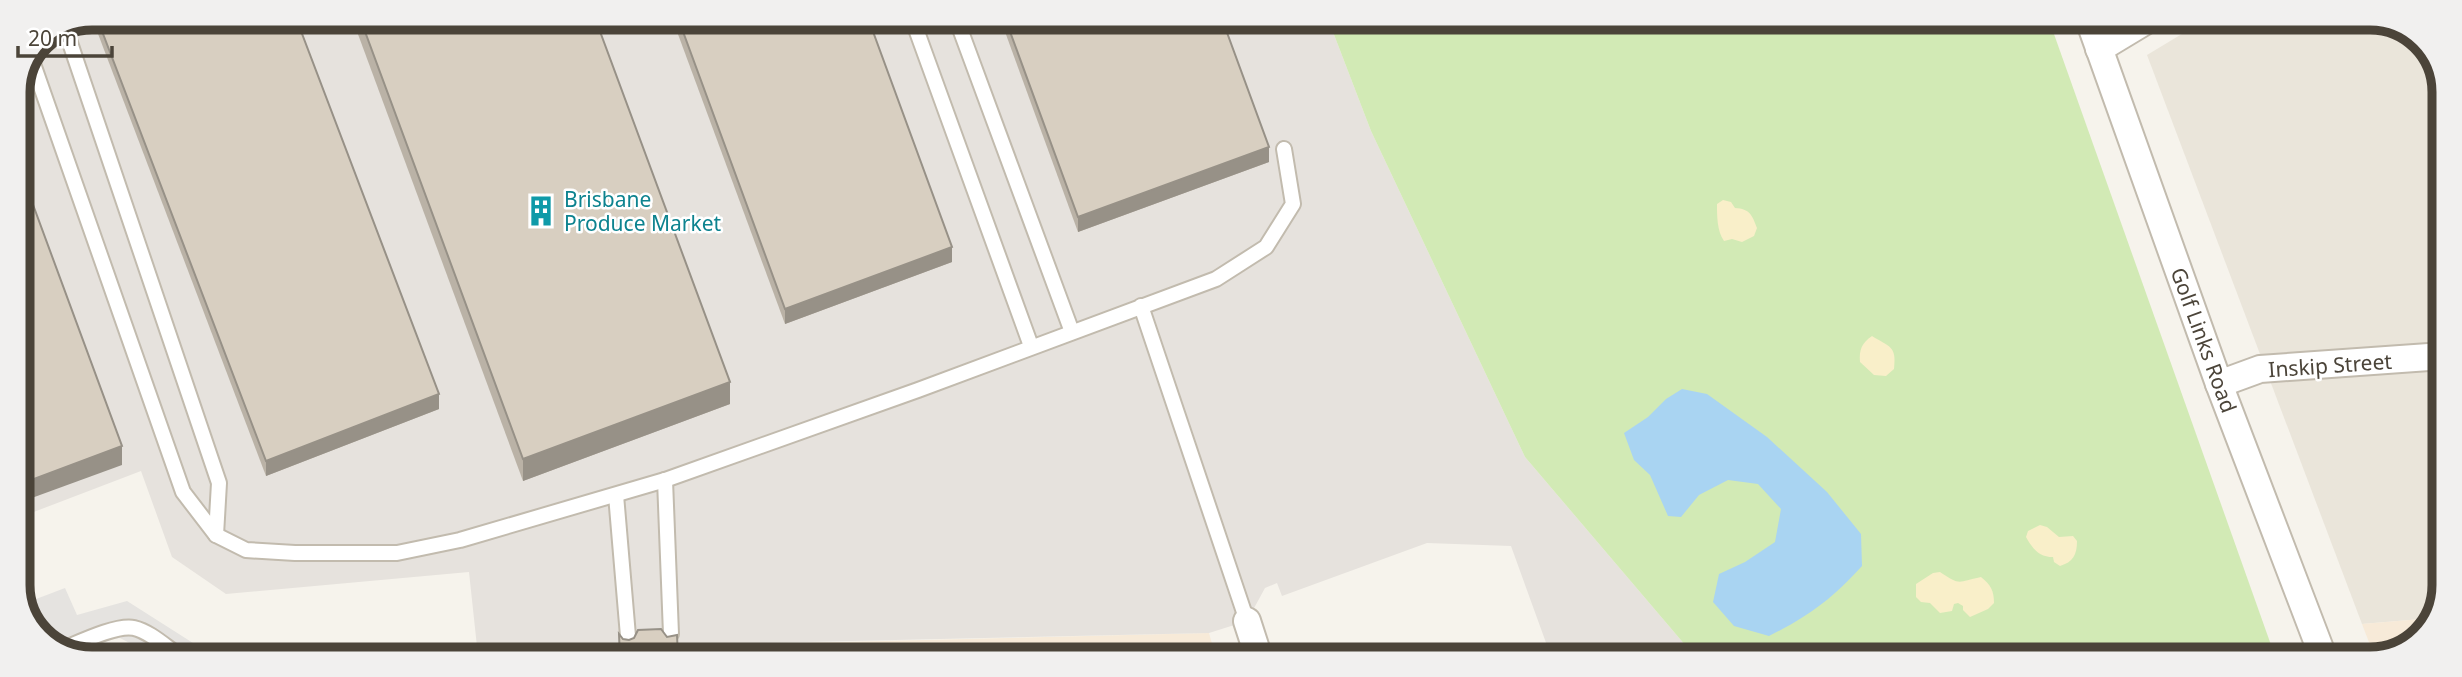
<svg xmlns="http://www.w3.org/2000/svg" width="2462" height="677" font-family="'Noto Sans',sans-serif">
<rect width="100%" height="100%" fill="#f6f3ec"/>
<path fill="#eae5da" d="M2205,20H2389L2426,43L2444,86L2442,604L2433,618L2362,624L2147,55Z"/>
<g fill="#f7ead8">
<path d="M2433,618L2416,644L2375,658L2362,624Z"/>
<path d="M1209,633L1216,658H719L718,645Z"/>
</g>
<path fill="#e6e2dd" d="M92,18L1328,19L1371,131L1525,457L1697,659H1550L1549,651L1511,546L1427,543L1282,596L1277,583L1265,588L1247,621L1209,633L590,647L478,656L469,572L226,594L172,557L141,471L18,518V91L39,39Z"/>
<path fill="#d2eab5" d="M1328,19L2049,20L2276,659H1697L1525,457L1371,131Z"/>
<g fill="#f9efc9">
<path d="M1723,200L1731,202L1735,208C1750,209 1752,215 1757,228L1754,236L1742,242L1732,239L1724,241C1717,231 1717,216 1717,204Z"/>
<path d="M1872,336C1889,347 1897,345 1894,369L1886,376L1874,375L1860,362C1859,349 1862,343 1872,336Z"/>
<path d="M2040,525L2047,527L2059,537L2073,536L2077,541C2077,555 2073,562 2060,566L2054,562L2053,557C2039,557 2032,548 2026,537L2028,531Z"/>
<path d="M1940,572C1961,586 1957,582 1981,577C1991,585 1994,591 1994,603L1988,609L1970,617L1963,610V606L1958,603L1954,604L1952,611L1940,613L1930,603L1921,602L1916,597V584L1933,573Z"/>
</g>
<path fill="#e5e3e0" d="M65,588L77,615L127,601L215,657H135L141,649L120,638L103,640L86,645L92,657H73L36,634L23,604Z"/>
<path fill="#a9d4f2" d="M1682,389L1707,394L1767,437L1827,492L1861,534L1862,566C1832,599 1809,616 1769,636L1734,626L1713,602L1719,574L1745,562L1775,542L1781,509L1758,484L1728,480L1699,495L1681,517L1668,516L1650,475L1634,460L1624,433L1648,417L1666,399Z"/>
<g fill="none" stroke-linecap="round" stroke-linejoin="round">
<g stroke="#c2bbae" stroke-width="18">
<g id="lane">
<path d="M912,18L1031,346"/>
<path d="M956,18L1072,332"/>
<path d="M65,28L219,483L216,535"/>
<path d="M31,58L183,492L216,535L246,550L295,553H397L460,540L665,480L918,390L1216,279L1266,247L1293,204L1284,149"/>
<path d="M1141,306L1247,621"/>
<path d="M665,480L671,634"/>
<path d="M616,495L628,636"/>
<path d="M61,650C78,643 117,624 134,628C151,632 167,648 181,657"/>
</g>
</g>
<g stroke="#c2bbae" stroke-width="30">
<g id="street">
<path d="M2089,20L2219,384L2324,659"/>
<path d="M2099,49L2147,20"/>
<path d="M2219,384L2260,369L2443,356"/>
<path d="M1247,621L1259,658"/>
</g>
</g>
<use href="#lane" stroke="#fff" stroke-width="14"/>
<use href="#street" stroke="#fff" stroke-width="26"/>
</g>
<g fill="#bab2a6">
<path d="M92,18H296L439,409L266,476Z"/>
<path d="M352,18H595L730,404L523,481Z"/>
<path d="M672,18H868L952,262L785,324Z"/>
<path d="M1000,18L1222,19L1269,162L1078,232Z"/>
</g>
<g fill="#979187">
<path d="M1269,147V162L1078,232V217Z"/>
<path d="M952,247V262L785,324V309Z"/>
<path d="M730,382V404L523,481V459Z"/>
<path d="M439,394V409L266,476V461Z"/>
<path d="M122,446V465L18,503V485Z"/>
</g>
<g fill="#d8cfc1" stroke="#979187" stroke-width="2">
<path d="M97,18H296L439,394L266,461Z"/>
<path d="M360,18H595L730,382L523,459Z"/>
<path d="M678,18H868L952,247L785,309Z"/>
<path d="M1005,18L1222,19L1269,147L1078,217Z"/>
<path d="M18,164L122,446L18,485Z"/>
<path d="M661,629L667,637L677,635L678,658H620L619,634L623,639L629,640L634,638L638,630Z"/>
</g>
<defs>
<g id="building-bare" transform="scale(2.415)"><path d="M-4-6H4V6H1V3H-1V6H-4ZM-2.5-4.3h1.7v1.8h-1.7ZM.8-4.3h1.7v1.8H.8ZM-2.5-1h1.7V.8h-1.7ZM.8-1h1.7V.8H.8Z" fill="#0f9aa8" stroke="#fff" stroke-width="2.5" paint-order="stroke"/></g>
</defs>
<g fill-rule="evenodd">
<use href="#building-bare" x="541" y="211"/>
</g>
<g text-anchor="middle" dominant-baseline="central" stroke-width="5" stroke-linejoin="round" paint-order="stroke">
<g font-size="21" fill="#0d838f" stroke="#fff" text-anchor="start">
<text x="564" y="199">Brisbane<tspan x="564" dy="24">Produce Market</tspan></text>
</g>
<g font-size="21" fill="#4b4439" stroke="#fff">
<text transform="translate(2204 340) rotate(70)">Golf Links Road</text>
<text transform="translate(2330 365) rotate(-4)">Inskip Street</text>
</g>
</g>
<path d="M0 0H2462V677H0ZM92 30H2370A62 62 0 0 1 2432 92V585A62 62 0 0 1 2370 647H92A62 62 0 0 1 30 585V92A62 62 0 0 1 92 30Z" fill="#f1f0ef" fill-rule="evenodd"/>
<path fill="none" stroke="#4b4439" stroke-width="9" d="M92 30H2370A62 62 0 0 1 2432 92V585A62 62 0 0 1 2370 647H92A62 62 0 0 1 30 585V92A62 62 0 0 1 92 30Z"/>
<path d="M18 46v10h94v-10" fill="none" stroke="#4b4439" stroke-width="3.5"/>
<text x="28" y="46" font-size="21" fill="#4b4439" stroke="#ffffff" stroke-width="5" paint-order="stroke">20 m</text>
</svg>
